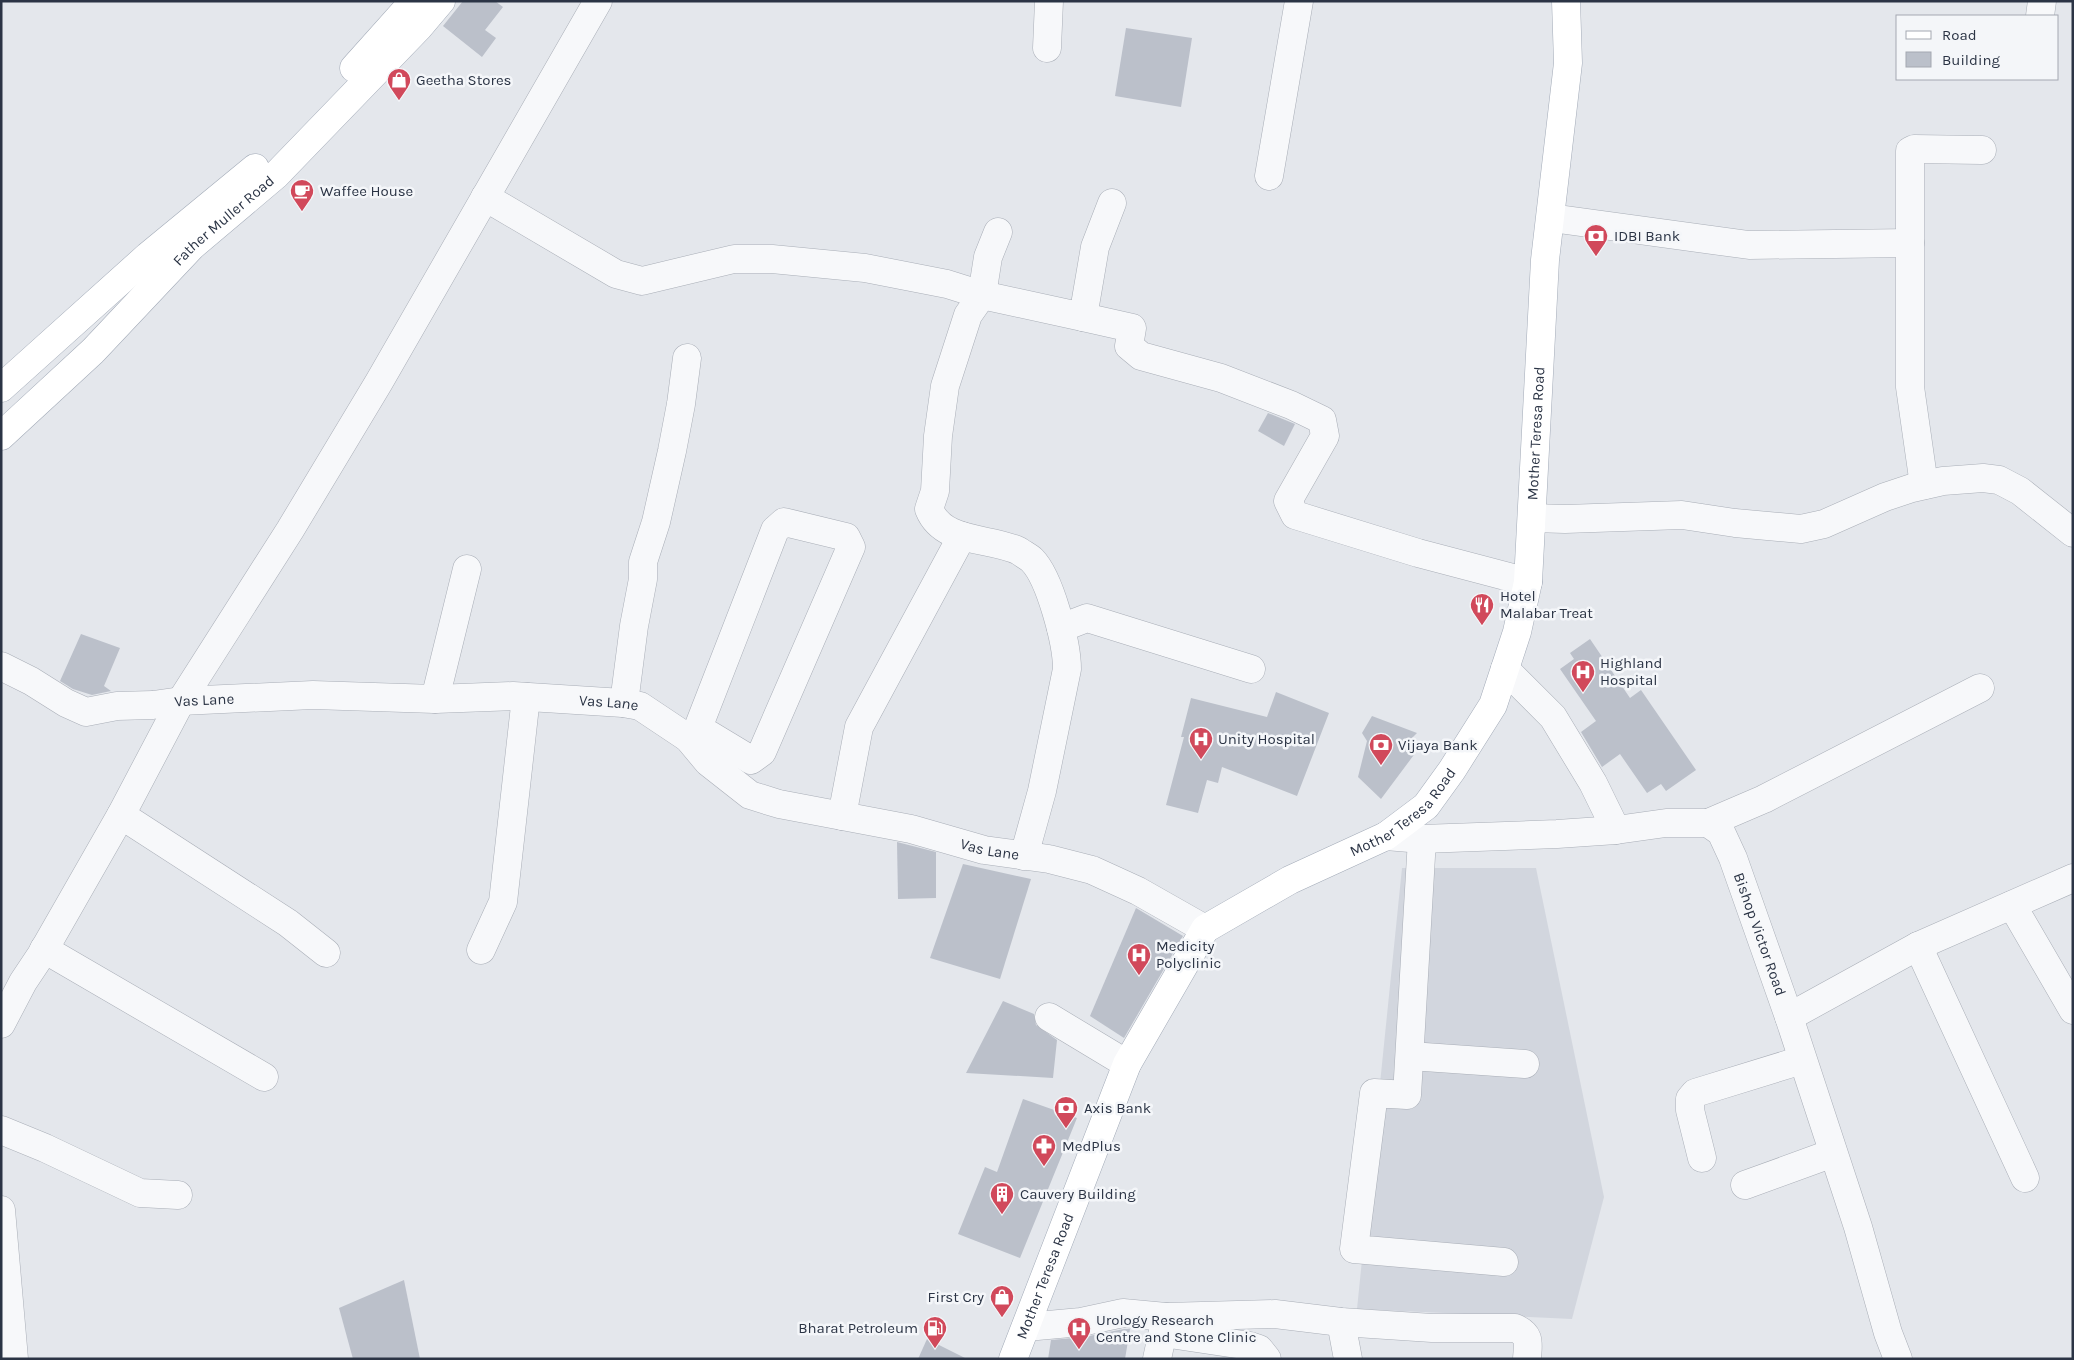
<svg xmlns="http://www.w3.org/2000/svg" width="2074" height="1360" font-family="Karla,sans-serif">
<rect width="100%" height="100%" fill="#e4e7ec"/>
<path fill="#d2d6de" d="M1402,868H1536L1604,1197L1572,1319L1357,1309Z"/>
<g fill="#bbc0ca">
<path d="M463,1H495L503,7L485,30L496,38L482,57L443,26Z"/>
<path d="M1126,28L1192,38L1181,107L1115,96Z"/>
<path d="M1268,413L1295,424L1284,446L1258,431Z"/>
<path d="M81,634L120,648L104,686L111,691L92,695L73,689L60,681Z"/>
<path d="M1590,639L1630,698L1641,690L1696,770L1666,791L1661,784L1647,793L1620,754L1602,767L1581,732L1596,721L1560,669L1574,659L1570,653Z"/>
<path d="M1276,692L1329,713L1297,796L1222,767L1218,783L1207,780L1198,813L1166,805L1184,737H1181L1191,698L1267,717Z"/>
<path d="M1372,716L1417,733L1409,741L1419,748L1381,799L1358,777L1367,741L1362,733Z"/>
<path d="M897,842L936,852V898L898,899Z"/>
<path d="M963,864L1031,879L1000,979L930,958Z"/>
<path d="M1136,908L1183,936L1124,1038L1090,1016Z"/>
<path d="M1003,1001L1034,1014L1036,1025L1057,1040L1053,1078L966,1073Z"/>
<path d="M1023,1099L1077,1118L1020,1258L958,1234L985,1167L997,1172Z"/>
<path d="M404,1280L420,1359H353L339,1308Z"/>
<path d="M1124,1329H1130L1125,1359H1048L1051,1340L1084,1337Z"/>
<path d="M927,1339L967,1359H918Z"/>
</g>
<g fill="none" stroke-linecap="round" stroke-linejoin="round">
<g stroke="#a9aeb7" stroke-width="29">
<g id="minor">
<path d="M2040,16L2042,1"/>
<path d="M1047,48L1049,1"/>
<path d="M1269,176L1299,1"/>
<path d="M485,197L616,274L642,281L734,259H772L865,268L947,284L982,295L1083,317L1095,247L1112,203"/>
<path d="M1551,218L1749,245L1910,243V387L1924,485"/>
<path d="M998,232L988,257L982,295L968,315L945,386L938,436L935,491L929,509C943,544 990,537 1019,551C1023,554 1029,557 1032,560C1050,578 1067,643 1067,669L1042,791L1024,856"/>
<path d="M1910,243V151L1914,149L1982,150"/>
<path d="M1083,317L1132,328L1129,346L1141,356L1221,378L1291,405L1322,420L1325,436L1288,501L1295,515L1418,553L1528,582"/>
<path d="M1532,518L1565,519L1682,515L1735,523L1801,529L1824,524L1885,497L1912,488L1943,481L1983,478L1999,480L2020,491L2073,533"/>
<path d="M1061,628L1087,618L1251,669"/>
<path id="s1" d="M1,666L31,681L66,703L86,712L117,706L153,705L181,701L313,695L435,699L513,696L623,703L640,706L688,738L708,762L750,795L779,804L911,829L984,850L1049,859L1092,870L1138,891L1205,929"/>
<path d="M1505,669L1553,717L1593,783L1616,830"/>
<path d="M435,699L467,569"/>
<path d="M624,703L634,626L643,579V562L656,522L672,451L681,404L687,358"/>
<path d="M688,738L698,728L775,530L784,522L846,537L851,547L762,752L751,760L698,728"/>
<path d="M121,815L288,923L326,953"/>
<path d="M842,816L859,727L962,536"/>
<path d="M1708,823L1764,799L1980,688"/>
<path id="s2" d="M1386,836L1422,839L1557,834L1616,830L1666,823H1708L1721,832L1733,858L1789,1017L1858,1227L1888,1333L1898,1359"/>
<path d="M1422,839L1407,1095L1374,1093L1354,1249L1504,1262"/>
<path d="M2012,905L2073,1010"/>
<path d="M1918,946L2025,1178"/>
<path d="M44,949L264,1077"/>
<path d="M481,950L503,902L526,697"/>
<path d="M1049,1017L1127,1064"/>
<path d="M1789,1017L1918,946L2073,878"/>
<path d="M1,1024L23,982L41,955L121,815L181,701L290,530L379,382L598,1"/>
<path d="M1410,1056L1525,1064"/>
<path d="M1,1130L45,1148L140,1193L178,1195"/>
<path d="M1702,1158L1690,1110V1099L1695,1093L1802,1060"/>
<path d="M1745,1185L1833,1153"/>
<path d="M1,1210L14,1359"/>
<path d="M1341,1322L1348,1359"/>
<path d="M1026,1327L1081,1322L1123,1313L1166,1317L1275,1314L1341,1322L1432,1328H1515C1531,1335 1528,1343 1527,1359"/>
<path d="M1163,1333L1250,1346L1259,1349L1267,1359"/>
<path d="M1157,1359L1166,1317"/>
</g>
</g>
<g stroke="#a3abb8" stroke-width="29">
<g id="major">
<path d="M354,68L414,1"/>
<path d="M1,388L148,256L255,168"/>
<path id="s3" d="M1,436L93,351L192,246L276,175L419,27L441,1"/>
<path id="s4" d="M1013,1359L1127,1064L1205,929L1290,880L1386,836L1426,806L1452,770L1493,705L1517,632L1528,582L1545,260L1568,63L1566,1"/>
</g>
</g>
<use href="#minor" stroke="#f7f8fa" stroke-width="28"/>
<use href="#major" stroke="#fff" stroke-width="28"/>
</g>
<defs>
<g id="shop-pin" transform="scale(1.25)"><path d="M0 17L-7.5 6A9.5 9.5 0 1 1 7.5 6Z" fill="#d1495b" stroke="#f4f6f9"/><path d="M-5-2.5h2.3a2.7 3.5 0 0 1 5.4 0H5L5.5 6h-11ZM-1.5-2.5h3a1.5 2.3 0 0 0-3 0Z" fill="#fff"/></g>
<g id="cafe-pin" transform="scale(1.25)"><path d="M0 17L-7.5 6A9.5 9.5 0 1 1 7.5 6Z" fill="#d1495b" stroke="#f4f6f9"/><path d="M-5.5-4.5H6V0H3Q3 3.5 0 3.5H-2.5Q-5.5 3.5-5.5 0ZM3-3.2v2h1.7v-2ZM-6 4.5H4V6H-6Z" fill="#fff"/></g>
<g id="bank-pin" transform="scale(1.25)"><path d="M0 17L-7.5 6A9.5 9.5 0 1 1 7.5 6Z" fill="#d1495b" stroke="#f4f6f9"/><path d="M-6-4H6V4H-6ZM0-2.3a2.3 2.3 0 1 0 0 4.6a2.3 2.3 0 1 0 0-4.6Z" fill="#fff"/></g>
<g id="restaurant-pin" transform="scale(1.25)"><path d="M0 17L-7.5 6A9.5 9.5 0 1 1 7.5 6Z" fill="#d1495b" stroke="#f4f6f9"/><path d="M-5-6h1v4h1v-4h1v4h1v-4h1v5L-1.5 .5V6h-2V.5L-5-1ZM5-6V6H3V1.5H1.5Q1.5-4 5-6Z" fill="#fff"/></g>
<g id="hospital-pin" transform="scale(1.25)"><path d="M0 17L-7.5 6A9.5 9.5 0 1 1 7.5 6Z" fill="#d1495b" stroke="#f4f6f9"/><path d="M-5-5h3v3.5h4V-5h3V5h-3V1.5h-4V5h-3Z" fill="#fff"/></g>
<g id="pharmacy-pin" transform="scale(1.25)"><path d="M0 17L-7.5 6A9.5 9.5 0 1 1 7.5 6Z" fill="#d1495b" stroke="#f4f6f9"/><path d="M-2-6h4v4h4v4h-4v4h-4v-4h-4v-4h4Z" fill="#fff"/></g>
<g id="building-pin" transform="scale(1.25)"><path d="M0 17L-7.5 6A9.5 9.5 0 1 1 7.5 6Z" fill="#d1495b" stroke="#f4f6f9"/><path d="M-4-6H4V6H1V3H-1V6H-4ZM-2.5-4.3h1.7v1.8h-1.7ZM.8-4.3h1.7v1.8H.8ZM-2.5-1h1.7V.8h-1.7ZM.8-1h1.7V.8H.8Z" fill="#fff"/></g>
<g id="fuel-pin" transform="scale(1.25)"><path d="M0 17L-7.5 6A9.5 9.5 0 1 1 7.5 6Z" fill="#d1495b" stroke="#f4f6f9"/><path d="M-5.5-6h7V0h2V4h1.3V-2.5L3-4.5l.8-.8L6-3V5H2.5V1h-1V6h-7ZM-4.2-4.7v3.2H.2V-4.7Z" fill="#fff"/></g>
</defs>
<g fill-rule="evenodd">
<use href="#shop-pin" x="399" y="80"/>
<use href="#cafe-pin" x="302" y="191"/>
<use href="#bank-pin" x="1596" y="236"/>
<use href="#restaurant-pin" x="1482" y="605"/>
<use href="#hospital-pin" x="1583" y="672"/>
<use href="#hospital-pin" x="1201" y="739"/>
<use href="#bank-pin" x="1381" y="745"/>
<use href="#hospital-pin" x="1139" y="955"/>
<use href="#bank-pin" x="1066" y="1108"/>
<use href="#pharmacy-pin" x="1044" y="1146"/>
<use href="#building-pin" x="1002" y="1194"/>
<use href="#shop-pin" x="1002" y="1297"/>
<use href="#fuel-pin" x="935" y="1328"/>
<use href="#hospital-pin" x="1079" y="1329"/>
</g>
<g text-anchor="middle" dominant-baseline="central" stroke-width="5" stroke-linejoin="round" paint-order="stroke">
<g font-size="15" fill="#2b3445" stroke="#f4f6f9" text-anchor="start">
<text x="416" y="80">Geetha Stores</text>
<text x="320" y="191">Waffee House</text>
<text x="1614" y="236">IDBI Bank</text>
<text x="1500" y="596">Hotel<tspan x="1500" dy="17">Malabar Treat</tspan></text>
<text x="1600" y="663">Highland<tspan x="1600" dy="17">Hospital</tspan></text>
<text x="1218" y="739">Unity Hospital</text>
<text x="1398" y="745">Vijaya Bank</text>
<text x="1156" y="946">Medicity<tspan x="1156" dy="17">Polyclinic</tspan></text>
<text x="1084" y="1108">Axis Bank</text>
<text x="1062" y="1146">MedPlus</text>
<text x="1020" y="1194">Cauvery Building</text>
<text x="984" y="1297" text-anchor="end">First Cry</text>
<text x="1096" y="1320">Urology Research<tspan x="1096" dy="17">Centre and Stone Clinic</tspan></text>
<text x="918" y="1328" text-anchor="end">Bharat Petroleum</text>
</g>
<g font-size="15" fill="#2b3445" stroke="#f4f6f9">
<text stroke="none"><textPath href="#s3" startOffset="310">Father Muller Road</textPath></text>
<text stroke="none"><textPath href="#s4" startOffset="1124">Mother Teresa Road</textPath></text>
<text stroke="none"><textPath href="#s1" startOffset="216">Vas Lane</textPath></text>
<text stroke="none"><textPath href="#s1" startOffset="621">Vas Lane</textPath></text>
<text stroke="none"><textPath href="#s4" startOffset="704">Mother Teresa Road</textPath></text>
<text stroke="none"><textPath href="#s1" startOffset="1041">Vas Lane</textPath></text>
<text stroke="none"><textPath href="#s2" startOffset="448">Bishop Victor Road</textPath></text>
<text stroke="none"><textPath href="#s4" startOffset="89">Mother Teresa Road</textPath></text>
</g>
</g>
<rect width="2074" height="1360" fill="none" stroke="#2b3445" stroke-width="5"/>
<rect x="1896" y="15" width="162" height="65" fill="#f4f6f9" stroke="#a4a8b1"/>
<rect x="1906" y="31" width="25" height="8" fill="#ffffff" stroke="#a4a8b1"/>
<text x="1942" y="40" font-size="15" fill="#2b3445">Road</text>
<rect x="1906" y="52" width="25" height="15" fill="#bbc0ca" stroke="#a4a8b1"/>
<text x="1942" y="65" font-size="15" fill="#2b3445">Building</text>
</svg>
